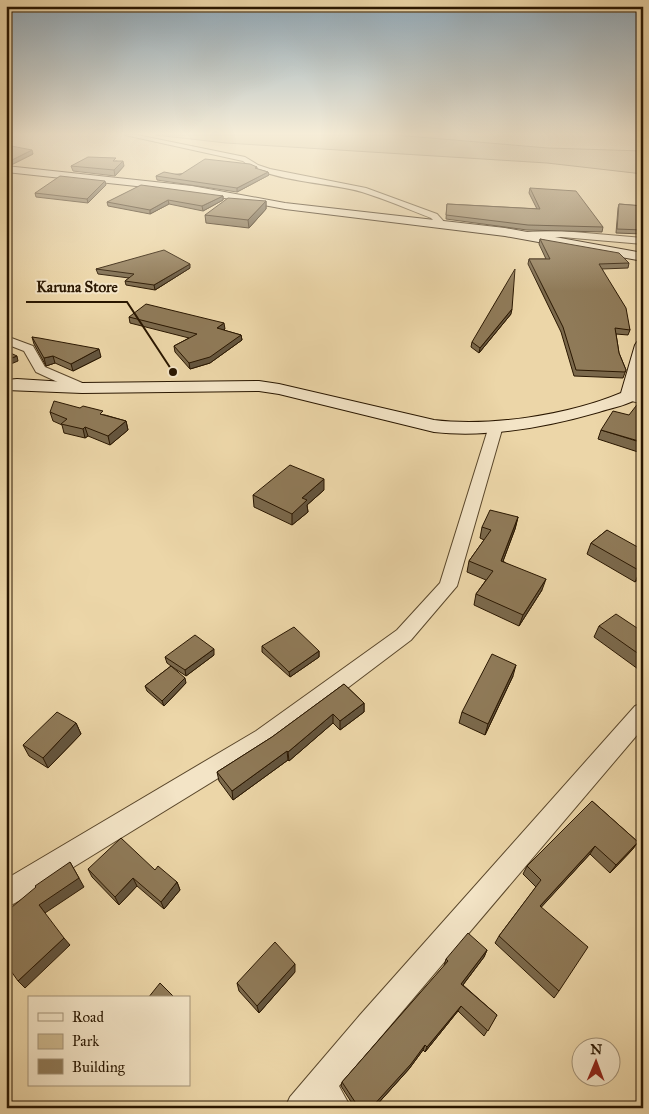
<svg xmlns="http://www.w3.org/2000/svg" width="649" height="1114" font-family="'IM FELL Great Primer',serif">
<rect width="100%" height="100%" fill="#ecd6a8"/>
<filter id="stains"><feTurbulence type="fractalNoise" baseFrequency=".004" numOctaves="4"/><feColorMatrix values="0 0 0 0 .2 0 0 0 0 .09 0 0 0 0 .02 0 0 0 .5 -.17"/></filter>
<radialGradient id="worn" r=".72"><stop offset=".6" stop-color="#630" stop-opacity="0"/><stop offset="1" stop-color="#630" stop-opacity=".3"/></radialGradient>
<path fill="#cbb68c" stroke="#7a6646" d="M155,135H395L548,148L643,151V174L547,163L226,143Z"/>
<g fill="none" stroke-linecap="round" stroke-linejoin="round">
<g stroke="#5a472b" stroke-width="2">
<g id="street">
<path d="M125,135H137L245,157L258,165L270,169L366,188L437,214L446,224L445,226H439L431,218C408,209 385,199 362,192C328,182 269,182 243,161Z"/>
<path d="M562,231L643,238V244L562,237L525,238L520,235L525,232Z"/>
<path d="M6,336L33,346L45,367L87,385L89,388L87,391H77L36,372L24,351L6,344Z"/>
<path d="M629,392L643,396V404L624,399L622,396Z"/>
<path d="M496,422L501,423L503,426L457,586L411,640L272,745L15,903L6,907V879L256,731L397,630L440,583L489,426L491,423Z"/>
<path d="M643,703V728L339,1086L351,1108H285L290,1097L360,1015L635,706Z"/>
</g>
</g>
<g stroke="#2a1701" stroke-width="2">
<g id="secondary">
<path d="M6,166L192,186L285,203L505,228L643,253V261L505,236L285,209L192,192L6,172Z"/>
<path d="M643,340V378L635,400C624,406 611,408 599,412C547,427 488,438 434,432L279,394L259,391L82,393L6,390V380L17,379L82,383L259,381L279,384L434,420C489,427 569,415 621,393L635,345L637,342Z"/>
</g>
</g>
<use href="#street" fill="#f3e4c6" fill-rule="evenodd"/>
<use href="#secondary" fill="#f3e4c6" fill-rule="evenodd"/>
</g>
<g fill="#7b694c" stroke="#2a1701">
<path d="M6,145L33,154L11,165H6Z"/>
<path d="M117,161L124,166L115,176L73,171L71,166Z"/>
<path d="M257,167V169L268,172L269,175L237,192L157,180L156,176Z"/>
<path d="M106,185L88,203L36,197L35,193Z"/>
<path d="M530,188L603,227L602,232L527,230L446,219L447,204L537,209L529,193Z"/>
<path d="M223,196V200L203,211L169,204L150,214L108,206L107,202Z"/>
<path d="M266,201V209L249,228L206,223L205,215Z"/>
<path d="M619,204L643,206V234L616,233L618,208Z"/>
<path d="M540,239L629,263L628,268L602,269L630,330L628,335L616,334L619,353L626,370L623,378L574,376L561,332L528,264L529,259H546L539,244Z"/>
<path d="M190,268L155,290L126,285L125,281L129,278L98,274L96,269Z"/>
<path d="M511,314L479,353L471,347L472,342Z"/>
<path d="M129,317L225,329L223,330L241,335L242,340L210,363L190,369L175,352L174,346L189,338L130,323Z"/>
<path d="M32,337L101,357L73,371L55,363L46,366L34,344Z"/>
<path d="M50,412L105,415L126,421L128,430L110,445L88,436L85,438L64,433L62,425L53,421Z"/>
<path d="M601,430L643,443L638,452L598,439Z"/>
<path d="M324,490L307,505L308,512L292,525L254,507L253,495Z"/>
<path d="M518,517L515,529L503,561L542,590L519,626L474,605L476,594L486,580L467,572L469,561L484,540L480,538L482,527Z"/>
<path d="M607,530L643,575L635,582L587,554L591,543Z"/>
<path d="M599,626L643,632V665L638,669L594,637Z"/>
<path d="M262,646L319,651V657L290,677L262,652Z"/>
<path d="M214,655L186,676L171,666L186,683L164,706L147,691L145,686L171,666L167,663L165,657Z"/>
<path d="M513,676L485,735L459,723L462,712Z"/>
<path d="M344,684L364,703V712L340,730L333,723L289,761L288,760L233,800L219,781L217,772L272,737Z"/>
<path d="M76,723L81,734L48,768L29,756L23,745Z"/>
<path d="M643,765V774L639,772Z"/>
<path d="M592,801L638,842L632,850L610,873L590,854L541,907L559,991L554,998L495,943L499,936L536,887L523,874L527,866Z"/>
<path d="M88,869L155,870L177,882L180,890L164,909L137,886L119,905L92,877Z"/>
<path d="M487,950L484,957L463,985L497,1015L484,1036L458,1011L425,1052L423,1050L409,1069L374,1108H355L341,1086L342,1082L444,966L446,959Z"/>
<path d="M295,972L259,1013L239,991L237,983Z"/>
</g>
<g fill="#64553e" stroke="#2a1701">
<path d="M32,150L33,154L11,165L10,161Z"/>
<path d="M123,161L124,166L115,176L114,170Z"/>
<path d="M268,172L269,175L237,192V188Z"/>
<path d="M105,181L106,185L88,203L87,199Z"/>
<path d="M223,196V200L203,211L202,206Z"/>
<path d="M168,200L169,204L150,214V210Z"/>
<path d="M266,201V209L249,228L248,220Z"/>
<path d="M190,264V268L155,290L154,285Z"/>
<path d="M512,309L511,314L479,353L480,348Z"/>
<path d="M224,323L225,329L217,334V328Z"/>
<path d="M241,335L242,340L210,363L190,369L189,363Z"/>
<path d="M99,349L101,357L73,371L71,364Z"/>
<path d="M17,356L18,361L6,366V360Z"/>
<path d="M53,356L55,363L46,366L44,358Z"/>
<path d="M126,421L128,430L110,445L108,436Z"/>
<path d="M85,427L88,436L85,438L83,429Z"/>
<path d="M324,479V490L307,505L308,512L292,525V514L302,498Z"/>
<path d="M518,517L515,529L499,572L501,561Z"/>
<path d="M643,568V575L635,582L640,571Z"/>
<path d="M546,579L542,590L519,626L523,615Z"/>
<path d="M214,649V655L186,676L185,670Z"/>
<path d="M319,651V657L290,677L289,672Z"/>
<path d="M643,659V665L638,669Z"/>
<path d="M516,665L513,676L485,735L488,724Z"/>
<path d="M185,678L186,683L164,706L162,701Z"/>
<path d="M364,703V712L340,730V721Z"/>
<path d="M333,714V723L289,761L288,752Z"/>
<path d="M76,723L81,734L48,768L43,758Z"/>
<path d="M287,751L288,760L233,800L232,791Z"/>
<path d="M638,842L632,850L610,873L616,865Z"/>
<path d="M595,846L590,854L536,913L540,906Z"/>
<path d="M70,862L84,887L45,913L39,905Z"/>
<path d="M133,878L137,886L119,905L115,897Z"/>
<path d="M177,882L180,890L164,909L161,902Z"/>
<path d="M64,938L70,945L25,988L18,981Z"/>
<path d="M487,950L484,957L459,990L461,984Z"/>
<path d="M295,964V972L259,1013L257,1006Z"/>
<path d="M461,1006L458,1011L425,1052L427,1047Z"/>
<path d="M425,1045L423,1050L409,1069L374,1108H371Z"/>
</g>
<g fill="#8f7a58" stroke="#2a1701">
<path d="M6,145L32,150L10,161H6Z"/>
<path d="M88,157L116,158L113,161H123L114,170L71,166Z"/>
<path d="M205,159L250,164L257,167L255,168L268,172L237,188L156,176L164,172L180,175Z"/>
<path d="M60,176L105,181L87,199L35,193Z"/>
<path d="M141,185L223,196L202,206L168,200L150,210L107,202Z"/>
<path d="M530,188L576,191L603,227L528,225L446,215L447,204L540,209Z"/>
<path d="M228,198L266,201L248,220L205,215Z"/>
<path d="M619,204L643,206V230L617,229Z"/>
<path d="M540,239L619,253L629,263L599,264L626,308L630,330L615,328L619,353L626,370L625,372L576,370L563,327L529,259H550Z"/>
<path d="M164,250L190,264L154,285L125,281L134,274L96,269Z"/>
<path d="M515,269L512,309L480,348L472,342Z"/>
<path d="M146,304L224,323L217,328L241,335L210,357L189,363L174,346L197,334L129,317Z"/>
<path d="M32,337L39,338L99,349L71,364L53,356L44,358Z"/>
<path d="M6,351L17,356L6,360Z"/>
<path d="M643,397V440L642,442L601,430L613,411L629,415Z"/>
<path d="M54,401L80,408L83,406L103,411L100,414L126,421L108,436L85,427L83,429L61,424L67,419L50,412Z"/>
<path d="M290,465L324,479L302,498L307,500L292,514L253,495Z"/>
<path d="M490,510L518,517L501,561L546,579L523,615L476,594L493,571L469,561L491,530L482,527Z"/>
<path d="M607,530L643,550V568L640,571L591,543Z"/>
<path d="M616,614L643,632V657L599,626Z"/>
<path d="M294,627L319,651L289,672L262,646Z"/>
<path d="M195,635L214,649L185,670L165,657Z"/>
<path d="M492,654L516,665L488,724L462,712Z"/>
<path d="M171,666L185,678L162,701L145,686Z"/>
<path d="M344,684L364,703L340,721L333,714L288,752L287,751L232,791L217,772L272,737Z"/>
<path d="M57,712L76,723L43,758L23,745Z"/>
<path d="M592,801L638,842L616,865L595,846L540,906L588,947L559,991L499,936L541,880L527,866Z"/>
<path d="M121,838L155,870L158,866L177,882L161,902L133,878L115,897L88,869Z"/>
<path d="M70,862L79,878L39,905L64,938L18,981L6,964V912L36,887L35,886Z"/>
<path d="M468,933L487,950L461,984L497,1015L488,1031L461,1006L427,1047L425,1045L411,1064L371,1108H359L342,1082L448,961L446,959Z"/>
<path d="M275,942L295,964L257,1006L237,983Z"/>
<path d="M160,983L175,998H148Z"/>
</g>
<linearGradient id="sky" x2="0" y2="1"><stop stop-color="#8fa8b8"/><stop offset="0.46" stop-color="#f6edd8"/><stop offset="1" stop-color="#f6edd8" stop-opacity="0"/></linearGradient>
<rect width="649" height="291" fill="url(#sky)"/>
<path fill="none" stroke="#2a1701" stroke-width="2" d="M173 372L127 302H26"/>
<circle fill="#2a1701" stroke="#f3e4c6" stroke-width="2" cx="173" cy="372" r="5"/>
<g font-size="15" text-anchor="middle" font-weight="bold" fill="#2a1701" stroke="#f3e4c6" stroke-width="4" stroke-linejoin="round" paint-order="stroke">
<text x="77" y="292">Karuna Store</text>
</g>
<rect width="649" height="1114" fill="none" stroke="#ecd6a8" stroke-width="25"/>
<rect x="8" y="8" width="634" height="1099" fill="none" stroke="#2a1701" stroke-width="2.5"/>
<rect x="12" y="12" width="624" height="1089" fill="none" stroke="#2a1701"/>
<rect x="28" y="996" width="162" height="90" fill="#f3e4c6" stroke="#a39277"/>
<rect x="38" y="1013" width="25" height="8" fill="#f3e4c6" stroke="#a39277"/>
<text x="72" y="1022" font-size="15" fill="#2a1701">Road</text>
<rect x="38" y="1034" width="25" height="15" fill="#cbb68c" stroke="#a39277"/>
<text x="72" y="1046" font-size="15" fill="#2a1701">Park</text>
<rect x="38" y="1059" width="25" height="15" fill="#8f7a58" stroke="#a39277"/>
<text x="72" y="1072" font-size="15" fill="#2a1701">Building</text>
<g transform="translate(596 1062) rotate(1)"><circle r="24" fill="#f3e4c6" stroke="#a39277"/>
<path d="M0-4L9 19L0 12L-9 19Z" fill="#8f2418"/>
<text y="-8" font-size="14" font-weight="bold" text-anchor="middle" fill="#2a1701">N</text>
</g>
<rect width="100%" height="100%" filter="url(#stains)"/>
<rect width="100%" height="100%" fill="url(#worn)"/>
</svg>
